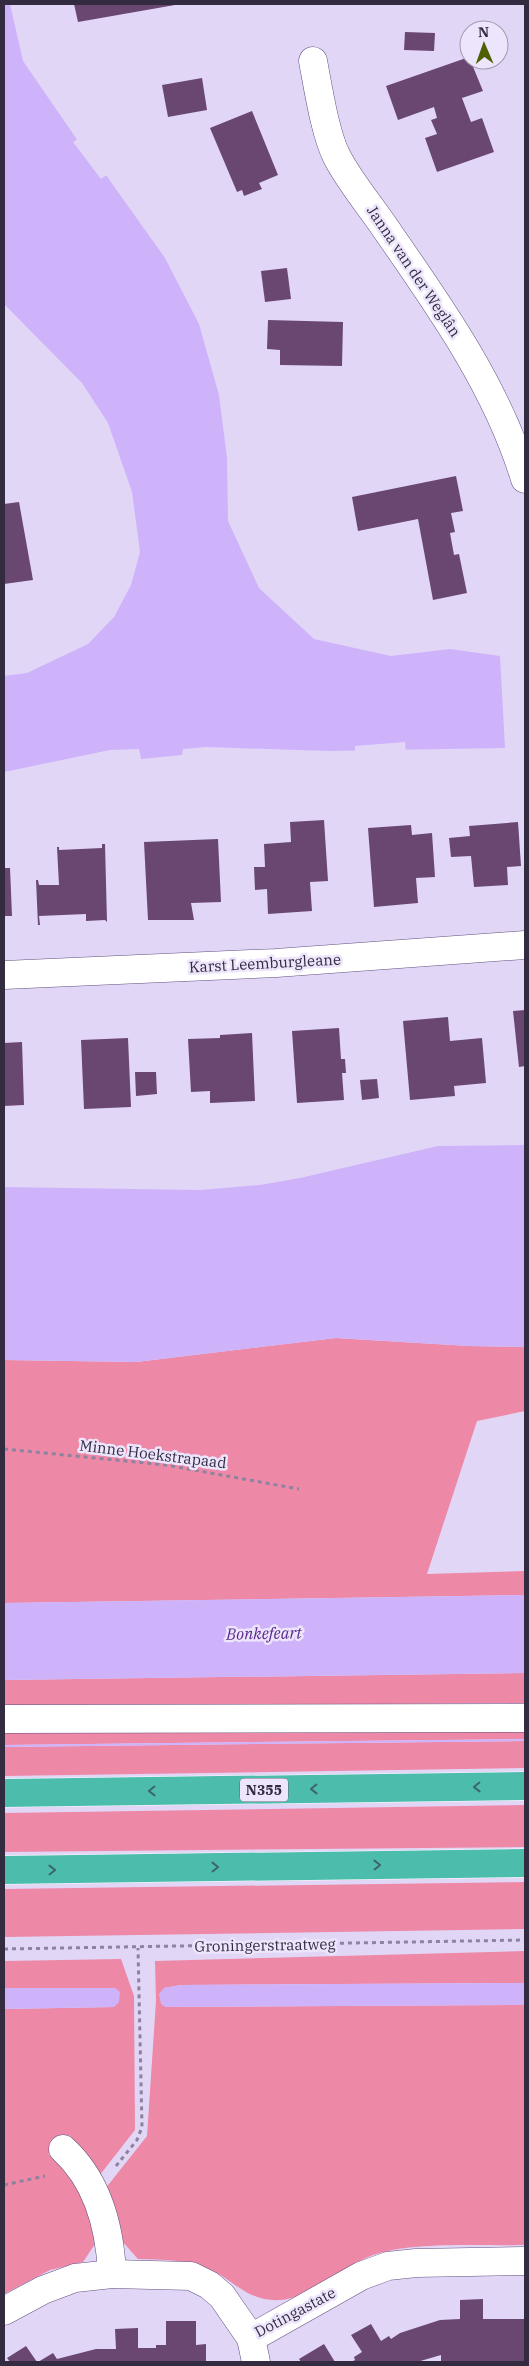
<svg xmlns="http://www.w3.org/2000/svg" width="529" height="2366" font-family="'IBM Plex Serif',serif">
<rect width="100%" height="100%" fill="#e2d6f7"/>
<g fill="#ed88a6">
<path d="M336,1338L469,1346L525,1347V1411L477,1421L427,1574L525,1571V1595L4,1603V1360L136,1362Z"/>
<path d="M525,1673V1703L4,1707V1680Z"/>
<path d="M4,1731H525V1739L4,1745Z"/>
<path d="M525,1741V1768L4,1776V1747Z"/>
<path d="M525,1805V1847L4,1852V1813Z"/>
<path d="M525,1882V1929L4,1937V1889Z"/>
<path d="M525,1951V1983L181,1985L164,1988L165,2007L525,2005V2245C482,2246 413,2241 373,2255C346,2265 308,2298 281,2300C247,2302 236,2281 209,2269C186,2259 163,2260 138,2259L121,2240L105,2189L147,2136L156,2001L155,1961Z"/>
<path d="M121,1959L134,1996L135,2130L99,2176L69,2135L48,2155H54L87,2204L97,2241L83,2262L50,2270L4,2294V2009L114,2007L46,1988H4V1961Z"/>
</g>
<g fill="#ceb3fb">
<path d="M4,4H10L23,61L87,154L101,168L165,258L199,324L219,395L227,458L228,521L259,588L314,639L391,656L450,649L500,656L505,748L328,751L206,747L183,749L182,755L141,759L139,749L110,750L4,772V676L27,673L88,644L114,617L131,585L140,552L132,492L108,423L82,383L4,304Z"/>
<path d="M525,1145V1347L469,1346L336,1338L136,1362L4,1360V1187L200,1190L260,1185L300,1178L438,1146Z"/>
<path d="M525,1595V1673L4,1680V1603Z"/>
<path d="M525,1739V1741L4,1747V1745Z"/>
<path d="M525,1983V2005L165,2007L161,2004L159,1994L164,1988L181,1985Z"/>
<path d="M4,1988H115L120,1992L119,2002L114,2007L4,2009Z"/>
</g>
<g fill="#e2d6f7">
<path d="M80,138L108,174L101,179L73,142Z"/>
<path d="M405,742L406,752L355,753V746Z"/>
</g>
<g fill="#6a4770">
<path d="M74,4H175V5L78,22Z"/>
<path d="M405,32L435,33L434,51L404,50Z"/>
<path d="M469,57L483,91L462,98L471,122L482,118L494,152L437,172L425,138L437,134L431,120L437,118L434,107L398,120L386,86Z"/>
<path d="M202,78L207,110L168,117L162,85Z"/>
<path d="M252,111L278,175L259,183L262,189L244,196L242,190L237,192L210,128Z"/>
<path d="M287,268L291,299L265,302L261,271Z"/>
<path d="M268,320L343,322L342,366L280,365V350L267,349Z"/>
<path d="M456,476L463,511L451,513L455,532L450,533L454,555L459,554L467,593L433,600L418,519L358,531L352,497Z"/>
<path d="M19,502L33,580L4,584V504Z"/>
<path d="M324,820L328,881L310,882L312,911L268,914L267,889L255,890L254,867H265L264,844L291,842L290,822Z"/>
<path d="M518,822L521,866L507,867L508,885L474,887L471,856L451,857L449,838L470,836L469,826Z"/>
<path d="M411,825L412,835L432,833L435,877L416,878L418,903L374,907L368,828Z"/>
<path d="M218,839L221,902L191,903L194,920H148L144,842Z"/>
<path d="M102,844H105L107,922L105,920L86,921V914L39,916L40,925H38L36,880H38L39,885H59L57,847H59V850L102,848Z"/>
<path d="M4,868H10L12,916H4Z"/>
<path d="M525,1010V1066L519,1067L513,1011Z"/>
<path d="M448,1017L450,1041L482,1038L486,1083L454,1086L455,1096L410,1100L403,1021Z"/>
<path d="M339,1028L341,1059H345L346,1073H342L344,1100L297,1103L292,1031Z"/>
<path d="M252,1033L255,1101L210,1103V1091L191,1092L188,1039L220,1038V1035Z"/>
<path d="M128,1038L131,1107L84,1109L81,1040Z"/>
<path d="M22,1042L24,1105L4,1106V1043Z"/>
<path d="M135,1072H156L157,1094L136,1096Z"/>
<path d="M377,1079L379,1098L362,1100L360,1080Z"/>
<path d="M483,2299V2319H525V2362H441V2355L417,2362H351L355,2360L354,2357L362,2352L351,2335L371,2324L381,2341L389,2336L391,2339L400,2333L440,2320L460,2319V2300Z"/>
<path d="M166,2321H196V2345L206,2344V2362H38L53,2353L57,2359L96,2349H116L115,2329L138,2328V2348H156V2345H166Z"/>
<path d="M324,2344L335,2362H301L299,2359Z"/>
<path d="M26,2346L37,2362H10L7,2358Z"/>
</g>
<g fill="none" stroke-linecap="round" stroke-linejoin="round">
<g stroke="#63507f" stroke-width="29">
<g id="minor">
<path d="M313,61C318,87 325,134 337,157C351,184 373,209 390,235C443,311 498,390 525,479"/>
<path d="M4,975L276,963L525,945"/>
<path d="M4,1719L525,1718"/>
<path d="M63,2149C98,2181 110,2228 112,2274"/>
<path d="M4,2311L43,2290L75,2278L112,2274L191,2276L209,2285L222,2296L251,2338L361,2276L388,2266L416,2263L525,2261"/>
<path d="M251,2338L256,2362"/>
</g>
</g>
<g stroke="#fff" stroke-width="29">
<g id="highway">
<path d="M4,1793L525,1786"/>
<path d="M4,1870L525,1863"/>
</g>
</g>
<g stroke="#8d839e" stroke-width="3" stroke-dasharray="4 4" stroke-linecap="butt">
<path d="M4,1449L166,1465L299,1489"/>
<path d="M4,1949L525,1940"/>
<path d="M116,2166L137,2140L142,2127L138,1948"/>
<path d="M4,2185L45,2176"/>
</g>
<use href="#minor" stroke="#fff" stroke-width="28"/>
<use href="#highway" stroke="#4cbdac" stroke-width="28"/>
</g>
<defs><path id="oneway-chevron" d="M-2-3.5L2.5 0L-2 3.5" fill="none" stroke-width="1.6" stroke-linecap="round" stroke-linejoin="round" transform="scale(1.25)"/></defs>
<g stroke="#3d656b">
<use href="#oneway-chevron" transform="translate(477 1787) rotate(179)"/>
<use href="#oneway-chevron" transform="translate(314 1789) rotate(179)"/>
<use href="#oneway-chevron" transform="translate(152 1791) rotate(179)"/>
<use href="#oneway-chevron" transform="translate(377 1865) rotate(-1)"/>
<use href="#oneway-chevron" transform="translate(215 1867) rotate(-1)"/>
<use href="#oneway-chevron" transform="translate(52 1870) rotate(-1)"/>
</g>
<g text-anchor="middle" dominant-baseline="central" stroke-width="5" stroke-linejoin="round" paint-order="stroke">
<rect fill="#ede5fc" stroke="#6b6378" stroke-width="1" x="240" y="1778.5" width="48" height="23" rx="4"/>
<g font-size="14" font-weight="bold" fill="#332b40">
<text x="264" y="1790">N355</text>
</g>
<g font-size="15" fill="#332b40" stroke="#ede5fc">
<text transform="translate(414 271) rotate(56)">Janna van der Weglân</text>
<text transform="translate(265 963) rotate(-3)">Karst Leemburgleane</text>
<text transform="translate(153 1454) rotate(7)">Minne Hoekstrapaad</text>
<text transform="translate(265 1945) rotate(-1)">Groningerstraatweg</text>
<text transform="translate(295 2312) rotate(-28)">Dotingastate</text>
</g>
<g font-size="16" font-style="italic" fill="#58278d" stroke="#ede5fc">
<text transform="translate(264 1633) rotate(-1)">Bonkefeart</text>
</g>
</g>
<rect width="529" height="2366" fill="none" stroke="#332b40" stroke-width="10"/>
<g transform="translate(484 45) rotate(358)"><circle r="24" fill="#ede5fc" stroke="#a39bb1"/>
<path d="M0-4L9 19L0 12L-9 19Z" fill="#4e6005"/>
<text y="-8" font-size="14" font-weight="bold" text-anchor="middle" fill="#332b40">N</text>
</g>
</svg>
